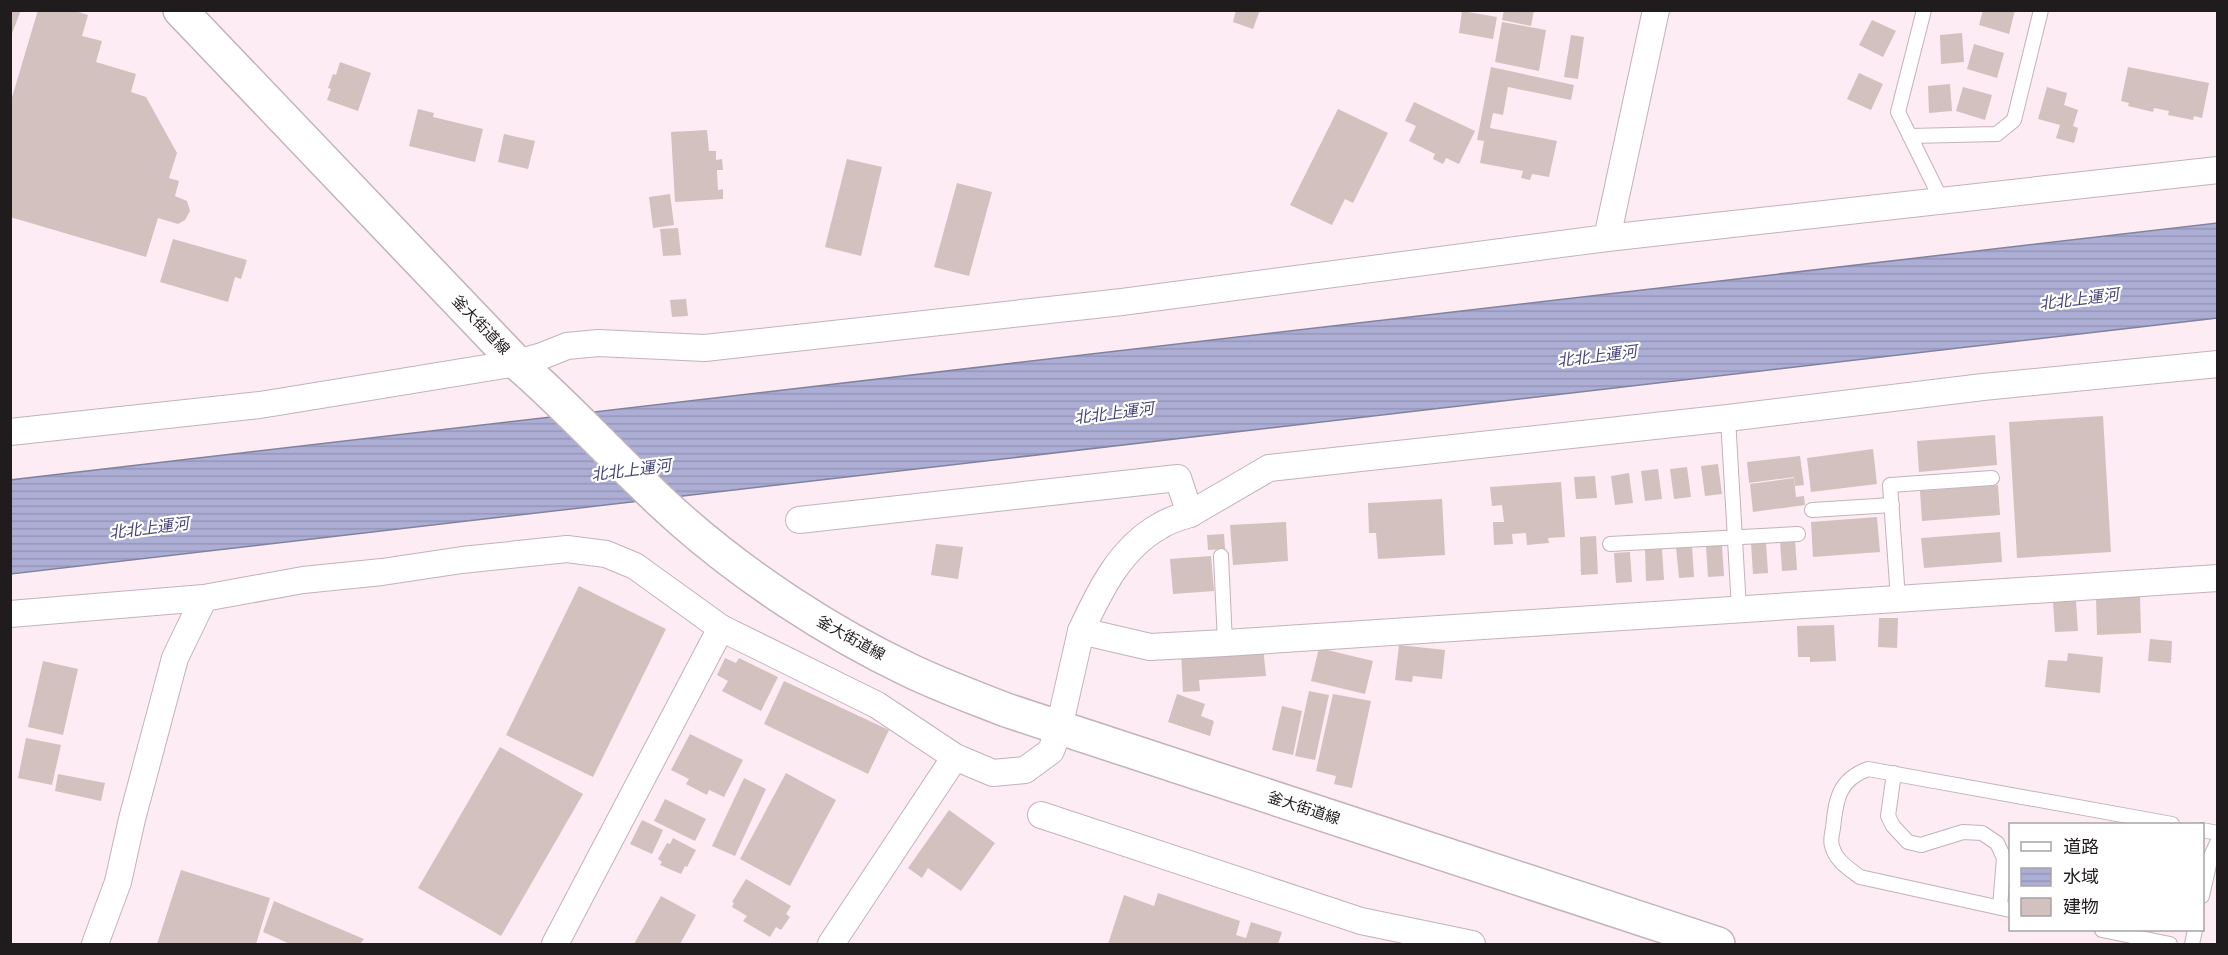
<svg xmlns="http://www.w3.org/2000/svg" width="2228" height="955" font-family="'Roboto Condensed','Noto Sans JP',sans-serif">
<defs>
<pattern id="water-rules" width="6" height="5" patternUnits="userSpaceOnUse" patternTransform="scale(1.5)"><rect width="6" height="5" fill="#acaed5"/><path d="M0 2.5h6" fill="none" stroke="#9495b6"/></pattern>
</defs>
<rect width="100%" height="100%" fill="#fdecf3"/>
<path fill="url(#water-rules)" stroke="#82829e" stroke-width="1.5" d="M2217,223V318L11,574L10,480Z"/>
<g fill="#d3c1bf">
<path d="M10,10H21L11,36H10Z"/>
<path d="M38,10H72L88,15L82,36L102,41L96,62L136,74L131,92L146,97L177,153L169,178L179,181L175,196L187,201L190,211L185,220L178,224L158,218L146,257L10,217V104Z"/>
<path d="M1236,10H1260L1253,29L1233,22Z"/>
<path d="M1504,10H1534L1531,26L1502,20Z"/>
<path d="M1983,10H2015L2009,34L1979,25Z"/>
<path d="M1462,11L1497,17L1493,39L1459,33Z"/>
<path d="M1872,20L1896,31L1883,57L1859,45Z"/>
<path d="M1502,22L1546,30L1539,71L1495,62Z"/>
<path d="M1962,33L1964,62L1941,64L1940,35Z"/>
<path d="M1571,35L1584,37L1578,79L1564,77Z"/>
<path d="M1974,44L2004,53L1997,78L1967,69Z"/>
<path d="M340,62L371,73L358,111L327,100L331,89L328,88L333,74L336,75Z"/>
<path d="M1491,67L1574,85L1571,100L1508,87L1503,115L1493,113L1490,128L1557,141L1549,177L1532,174L1530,180L1521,178L1523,171L1480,163L1484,141L1477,140Z"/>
<path d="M2128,67L2209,83L2202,118L2194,116L2193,120L2168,115L2169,111L2154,108L2153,112L2128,106L2129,103L2121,101Z"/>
<path d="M1859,73L1883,84L1871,110L1847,99Z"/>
<path d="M1950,84L1952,111L1929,113L1928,86Z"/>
<path d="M1963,87L1992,95L1985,120L1956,111Z"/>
<path d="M2047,87L2067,93L2064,105L2078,110L2073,126L2078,128L2074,143L2056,138L2060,125L2038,119Z"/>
<path d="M1414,102L1475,131L1459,164L1446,158L1443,164L1433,159L1435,154L1409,141L1416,126L1405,121Z"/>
<path d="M418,109L434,113L433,117L483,129L475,162L409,146Z"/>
<path d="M1338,109L1388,133L1353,203L1345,199L1332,225L1290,205Z"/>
<path d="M707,130L709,151H716V160L722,159L723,170H717L718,190L723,189V199L675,202L671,132Z"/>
<path d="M504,134L535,141L528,169L498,162Z"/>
<path d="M847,159L882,167L861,256L825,247Z"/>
<path d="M957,183L992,192L969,276L934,267Z"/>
<path d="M670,194L674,225L653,228L649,197Z"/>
<path d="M678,228L681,255L663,256L660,229Z"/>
<path d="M173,239L247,260L241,279L235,277L228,302L160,282Z"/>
<path d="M686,299L688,316L672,317L670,300Z"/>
<path d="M2103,416L2111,552L2017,558L2009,422Z"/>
<path d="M1995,435L1997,465L1919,472L1917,441Z"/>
<path d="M1873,449L1877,484L1811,492L1807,458Z"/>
<path d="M1800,456L1804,485L1795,486L1794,477L1749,483L1747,462Z"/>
<path d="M1718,464L1722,494L1705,496L1701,466Z"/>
<path d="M1687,467L1691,497L1674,499L1670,469Z"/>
<path d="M1658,469L1662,499L1645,501L1641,471Z"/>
<path d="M1629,473L1633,503L1615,505L1611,476Z"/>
<path d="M1595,476L1597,498L1576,499L1574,477Z"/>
<path d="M1794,478L1796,497L1804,496L1805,505L1753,512L1750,484Z"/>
<path d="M1561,482L1565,537L1548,538L1549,543L1527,545L1526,533L1512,534L1513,544L1494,545L1493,522H1504L1502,505L1492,506L1490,487Z"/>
<path d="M1998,485L2000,515L1922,521L1920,491Z"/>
<path d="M1442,499L1445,555L1378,559L1376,533H1369L1368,503Z"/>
<path d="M1877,517L1880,552L1813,557L1811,522Z"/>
<path d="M1286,522L1288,561L1233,565L1230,525Z"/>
<path d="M2000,532L2002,562L1924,568L1921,538Z"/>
<path d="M1224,534L1225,549L1208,550L1207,535Z"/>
<path d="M1596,536L1598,574L1581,575L1580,537Z"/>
<path d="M1795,539L1797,570L1782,571L1780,540Z"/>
<path d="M1766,542L1768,573L1753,574L1751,543Z"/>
<path d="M936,544L963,547L958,579L931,575Z"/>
<path d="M1722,545L1724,576L1708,577L1706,546Z"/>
<path d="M1692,546L1694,577L1679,578L1676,547Z"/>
<path d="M1662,549L1664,580L1646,581L1645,550Z"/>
<path d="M1630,552L1632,582L1616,583L1614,553Z"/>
<path d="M1211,556L1214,591L1173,594L1170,559Z"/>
<path d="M579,586L666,629L593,777L506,735Z"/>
<path d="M2140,596L2141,633L2097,635L2096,597Z"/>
<path d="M2076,601L2078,631L2055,632L2053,602Z"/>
<path d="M1879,618H1898L1897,648L1878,647Z"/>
<path d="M1834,625L1836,661L1810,662V657H1798L1797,626Z"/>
<path d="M2150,639L2172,641L2171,663L2148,661Z"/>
<path d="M1399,645L1445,650L1442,679L1413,676L1412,682L1395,680Z"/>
<path d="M1263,647L1266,676L1199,680L1200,691L1183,692L1181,652Z"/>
<path d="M1319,648L1373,661L1365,694L1311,681Z"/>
<path d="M2068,653L2103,657L2100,693L2045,687L2048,660L2067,661Z"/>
<path d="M725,658L736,663L739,658L778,677L761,711L722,691L728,681L717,675Z"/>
<path d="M43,661L78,669L63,735L28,727Z"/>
<path d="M784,681L889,730L868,774L764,724Z"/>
<path d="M1309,691L1329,695L1315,760L1295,756Z"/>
<path d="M1177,694L1205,704L1201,716L1214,721L1210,736L1168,722Z"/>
<path d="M1333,694L1371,701L1352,788L1334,784L1336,776L1316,771Z"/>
<path d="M1282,706L1302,711L1293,755L1272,750Z"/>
<path d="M690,734L743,760L724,797L709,790L707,795L686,784L689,779L671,770Z"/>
<path d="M26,738L61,745L52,785L18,778Z"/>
<path d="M500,747L583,794L501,936L418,888Z"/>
<path d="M786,773L836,800L790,886L740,859Z"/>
<path d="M58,774L105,783L101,801L55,791Z"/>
<path d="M744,778L766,789L735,856L712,846Z"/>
<path d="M665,799L706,819L695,841L654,821Z"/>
<path d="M949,810L995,843L961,891L928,868L922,878L908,868Z"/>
<path d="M642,820L663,830L652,854L630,844Z"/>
<path d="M673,838L696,850L687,867L685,866L681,874L660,865L662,862L658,859L667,843L670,844Z"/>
<path d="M181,870L270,898L256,944H157Z"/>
<path d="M746,879L791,906L786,914L790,917L781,930L776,927L770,937L743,921L747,916L732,907L734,903L732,902Z"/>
<path d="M1158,893L1240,921L1236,935L1246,938L1251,922L1282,932L1278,944H1108L1124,895L1154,906Z"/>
<path d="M661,896L696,915L680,944H634Z"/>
<path d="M274,901L364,939L360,944H290L263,932Z"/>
</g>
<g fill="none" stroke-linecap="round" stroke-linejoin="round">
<g stroke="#c3b2b9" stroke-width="16">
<g id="service">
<path d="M1924,10L1898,112L1942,201"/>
<path d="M1910,136L1997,134L2014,120L2041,10"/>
<path d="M1728,418L1739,609"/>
<path d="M1812,510L1892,505"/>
<path d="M1610,544L1798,534"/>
<path d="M1221,556L1225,643"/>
<path d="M1898,599L1890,485L1992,478"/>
<path d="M1894,773L1888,816L1893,826L1908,842L1921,845L1963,832L1982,833L1997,843L2004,858L2000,907"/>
<path d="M2202,830L2218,833"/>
<path d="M2202,896L2211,856L2218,841"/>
<path d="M2010,910L1860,877C1848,868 1836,861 1832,846C1830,841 1832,834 1833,828C1836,800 1838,780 1868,769L2172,824"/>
<path d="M2102,930L2170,944"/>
<path d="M2192,944L2195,930"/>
</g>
</g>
<g stroke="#c3b2b9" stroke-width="28">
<g id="minor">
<path d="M1607,238L1656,10"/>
<path d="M10,432L260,405L517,363L542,356L567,346L598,343L705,348L1122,302L1607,238L2218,170"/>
<path d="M799,520L1178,478L1190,514L1269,468L1728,418L1983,387L2218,364"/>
<path d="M10,614L204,598L303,580L382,572L462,560L567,549L606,554L635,566L721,628L877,705L955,757L993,773L1025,770L1051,751L1059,728L1081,631L1150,647L1225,643L2218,578"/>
<path d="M1081,631C1099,592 1120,548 1160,526C1169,520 1180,517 1190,514"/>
<path d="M1041,815L1361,921L1472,944"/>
<path d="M95,944L118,882L132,819L175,658L204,598"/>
<path d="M555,944L721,628"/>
<path d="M831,944L955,757"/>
</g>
</g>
<g stroke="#c3b2b9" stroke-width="36">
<path id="tertiary" d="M180,10L517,363C574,412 624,470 681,520C747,578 829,632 909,670C940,685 973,697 1006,710L1718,944"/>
</g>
<use href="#service" stroke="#fff" stroke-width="14"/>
<use href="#minor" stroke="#fff" stroke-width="26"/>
<use href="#tertiary" stroke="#fff" stroke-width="33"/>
</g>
<g text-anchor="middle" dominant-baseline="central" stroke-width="4.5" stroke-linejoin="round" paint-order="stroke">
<g font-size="15" fill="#201b1d" stroke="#fff">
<text transform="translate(481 325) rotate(46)">釜大街道線</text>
<text transform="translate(851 638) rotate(29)">釜大街道線</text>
<text transform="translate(1304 808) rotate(18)">釜大街道線</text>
</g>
<g font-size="16" font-style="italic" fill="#454579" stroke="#fff">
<text transform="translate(2079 299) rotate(-7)">北北上運河</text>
<text transform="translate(1597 356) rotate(-7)">北北上運河</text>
<text transform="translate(1114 413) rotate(-7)">北北上運河</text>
<text transform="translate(631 470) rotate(-7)">北北上運河</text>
<text transform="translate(149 528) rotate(-7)">北北上運河</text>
</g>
</g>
<rect width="2228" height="955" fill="none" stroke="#201b1d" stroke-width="24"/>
<rect x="2009" y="823" width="195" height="108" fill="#ffffff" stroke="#a6a4a5" stroke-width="1.5"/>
<rect x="2021" y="842" width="30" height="9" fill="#ffffff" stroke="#a6a4a5" stroke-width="1.5"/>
<text x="2063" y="853" font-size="18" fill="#201b1d">道路</text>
<rect x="2021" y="868" width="30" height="18" fill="url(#water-rules)" stroke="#a6a4a5" stroke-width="1.5"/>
<text x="2063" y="883" font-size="18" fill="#201b1d">水域</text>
<rect x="2021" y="898" width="30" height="18" fill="#d3c1bf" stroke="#a6a4a5" stroke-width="1.5"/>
<text x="2063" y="913" font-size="18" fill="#201b1d">建物</text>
</svg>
